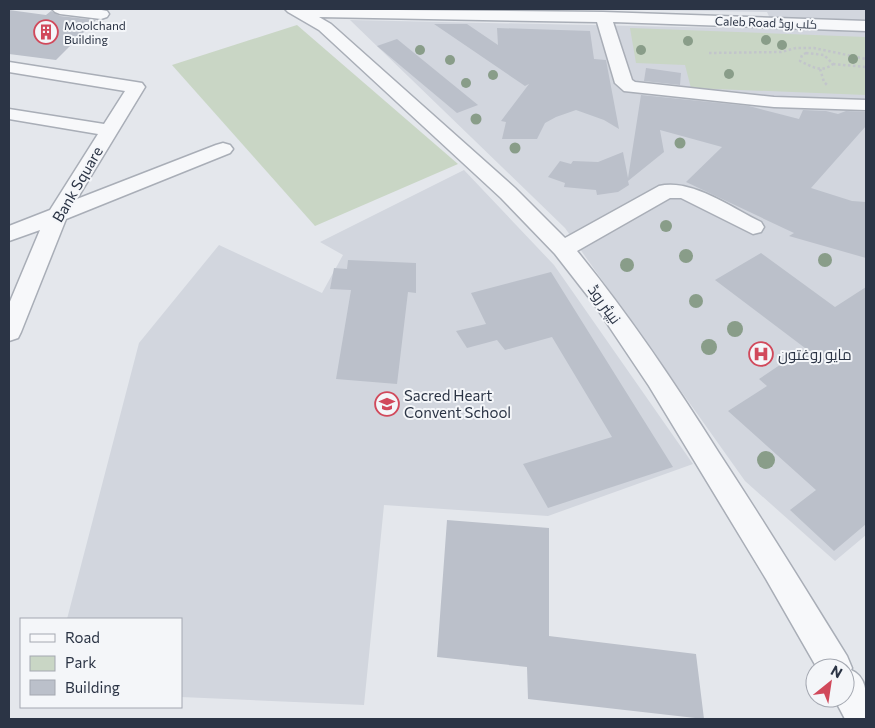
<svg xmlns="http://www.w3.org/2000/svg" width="875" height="728" font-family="Commissioner,Cairo,sans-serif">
<rect width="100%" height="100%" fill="#e4e7ec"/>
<g fill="#d2d6de">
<path d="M593,9H866V535L835,561L745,481L565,228L350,20L775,29L767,12Z"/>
<path d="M464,170L554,265L693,464L548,516L384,505L364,705L181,697V619H67L139,343L219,245L322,293L343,255L320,242Z"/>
</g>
<g fill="#c9d6c5">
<path d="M297,25L458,164L315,226L172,65Z"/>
<path d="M630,28L866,37V95L691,88L685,65L636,63Z"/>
</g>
<g fill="#bbc0ca">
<path d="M9,10L46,15L51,11L60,16L96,20L56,60L9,54Z"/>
<path d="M434,24H467L498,45L497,28L590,31L594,59L606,60L619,129L604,120L576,110L556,117L545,123L537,139H502L506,122L501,121L529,84L525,86Z"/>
<path d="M397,39L478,105L457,113L377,46Z"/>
<path d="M646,68L681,73L680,85L644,81Z"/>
<path d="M641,95L749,106L799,119L803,110L826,111L838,114L846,111L866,112V126L811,188L852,201L866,202V258L789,236L794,233L686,182L722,147L660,130L664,152L628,181L629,185L618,192L597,195L596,190L564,187L565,183L548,177L560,161L571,164L573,161L598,162L623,152L628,178Z"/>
<path d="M761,253L835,307L866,287V524L834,551L790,510L816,490L728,411L767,386L759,379L805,348L715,280Z"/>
<path d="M348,260L416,263V293L408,292L397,384L336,379L351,290L330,289L334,268L347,269Z"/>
<path d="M551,272L673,467L548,508L523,464L612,437L552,337L505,350L497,340L467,348L456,331L486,324L471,293Z"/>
<path d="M447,520L549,528V636L696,654L704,719L528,699L527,667L437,657Z"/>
</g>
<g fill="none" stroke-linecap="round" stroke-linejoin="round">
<g stroke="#a9aeb7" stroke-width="3">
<g id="minor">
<path d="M52,9H96L107,11L109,14L107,17L101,19L60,14L55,12Z"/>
<path d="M285,9L603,12L866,21V31L613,22L632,80L635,82L774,97L866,100V110L774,107L624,91L615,83L597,22L319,17L331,24L515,188L565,238L659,186C691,178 732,208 761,222L764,227L761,232L753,234L681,198H670L577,251C629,315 675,383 719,453C763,520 805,588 847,656L852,668L851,670C870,678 866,702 866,719H845L834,698H845V668H817L766,579L649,386L594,304L555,254L501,198L319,30L288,12Z"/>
<path d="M9,62L136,82L142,83L145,87L77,199L216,145L223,143L230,145L233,149L230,153L66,219L21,332L18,338L9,341V304L40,230L9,241V226L50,210L98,134L9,119V109L104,124L125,91L9,72Z"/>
</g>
</g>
<g stroke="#c2c5cb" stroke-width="2.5" stroke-dasharray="2.5 2.5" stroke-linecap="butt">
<path d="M709,53L781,52L796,48H814L866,59"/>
<path d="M806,53L824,55L833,64C822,73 812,67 800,61L802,55Z"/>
<path d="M833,64L866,67"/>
<path d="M820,69L824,82L828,86"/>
</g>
<use href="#minor" fill="#f7f8fa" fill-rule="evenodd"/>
</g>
<g fill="#899d89">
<circle cx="766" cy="40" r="5"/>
<circle cx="688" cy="41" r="5"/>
<circle cx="782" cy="45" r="5"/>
<circle cx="420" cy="50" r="5"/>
<circle cx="641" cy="50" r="5"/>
<circle cx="853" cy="59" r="5"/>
<circle cx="450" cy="60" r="5"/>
<circle cx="729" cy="74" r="5"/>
<circle cx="493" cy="75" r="5"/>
<circle cx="466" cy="83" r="5"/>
<circle cx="476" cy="119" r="5.5"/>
<circle cx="680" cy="143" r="5.5"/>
<circle cx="515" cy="148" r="5.5"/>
<circle cx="666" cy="226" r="6"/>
<circle cx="686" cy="256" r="7"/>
<circle cx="825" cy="260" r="7"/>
<circle cx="627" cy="265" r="7"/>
<circle cx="696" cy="301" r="7"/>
<circle cx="735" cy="329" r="8"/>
<circle cx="709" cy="347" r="8"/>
<circle cx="766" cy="460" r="9"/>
</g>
<defs>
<g id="building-ring" transform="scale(1.25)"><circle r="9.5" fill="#f4f6f9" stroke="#d1495b" stroke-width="1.5"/><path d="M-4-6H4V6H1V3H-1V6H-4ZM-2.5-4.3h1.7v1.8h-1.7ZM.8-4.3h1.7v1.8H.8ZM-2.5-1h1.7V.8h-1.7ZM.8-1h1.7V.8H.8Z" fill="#d1495b"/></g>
<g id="hospital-ring" transform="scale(1.25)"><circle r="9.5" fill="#f4f6f9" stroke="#d1495b" stroke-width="1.5"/><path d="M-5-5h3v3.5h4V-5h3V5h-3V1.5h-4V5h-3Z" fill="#d1495b"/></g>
<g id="school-ring" transform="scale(1.25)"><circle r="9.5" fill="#f4f6f9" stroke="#d1495b" stroke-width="1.5"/><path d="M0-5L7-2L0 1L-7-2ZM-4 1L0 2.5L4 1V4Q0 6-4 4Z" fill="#d1495b"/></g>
</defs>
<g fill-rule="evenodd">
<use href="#building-ring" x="46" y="32"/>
<use href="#hospital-ring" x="761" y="354"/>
<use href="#school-ring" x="387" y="404"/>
</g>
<g text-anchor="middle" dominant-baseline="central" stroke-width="4" stroke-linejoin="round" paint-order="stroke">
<g font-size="12" fill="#2b3445" stroke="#f4f6f9">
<text transform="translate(766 22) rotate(2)">Caleb Road کلب روڈ</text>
</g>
<g font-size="12" fill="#2b3445" stroke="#f4f6f9" text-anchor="start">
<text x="64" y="25">Moolchand<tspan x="64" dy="14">Building</tspan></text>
</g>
<g font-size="15" fill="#2b3445" stroke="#f4f6f9">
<text transform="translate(77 184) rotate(-60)">Bank Square</text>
<text transform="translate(605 304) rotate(54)">نیپئر روڈ</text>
</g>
<g font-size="15" fill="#2b3445" stroke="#f4f6f9" text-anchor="start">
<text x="778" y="354">مایو روغتون</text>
<text x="404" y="395">Sacred Heart<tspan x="404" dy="17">Convent School</tspan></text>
</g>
</g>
<rect width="875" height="728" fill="none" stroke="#2b3445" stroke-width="20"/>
<rect x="20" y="618" width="162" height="90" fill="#f4f6f9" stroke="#a4a8b1"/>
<rect x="30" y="634" width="25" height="8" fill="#f7f8fa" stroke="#a4a8b1"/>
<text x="65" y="643" font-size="15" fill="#2b3445">Road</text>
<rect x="30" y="656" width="25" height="15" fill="#c9d6c5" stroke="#a4a8b1"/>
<text x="65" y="668" font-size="15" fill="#2b3445">Park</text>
<rect x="30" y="680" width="25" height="15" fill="#bbc0ca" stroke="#a4a8b1"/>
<text x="65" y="693" font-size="15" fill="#2b3445">Building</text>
<g transform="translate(830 683) rotate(30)"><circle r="24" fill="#f4f6f9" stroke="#a4a8b1"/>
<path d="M0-4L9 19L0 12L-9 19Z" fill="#d1495b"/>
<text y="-8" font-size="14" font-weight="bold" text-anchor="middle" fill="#2b3445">N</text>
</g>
</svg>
